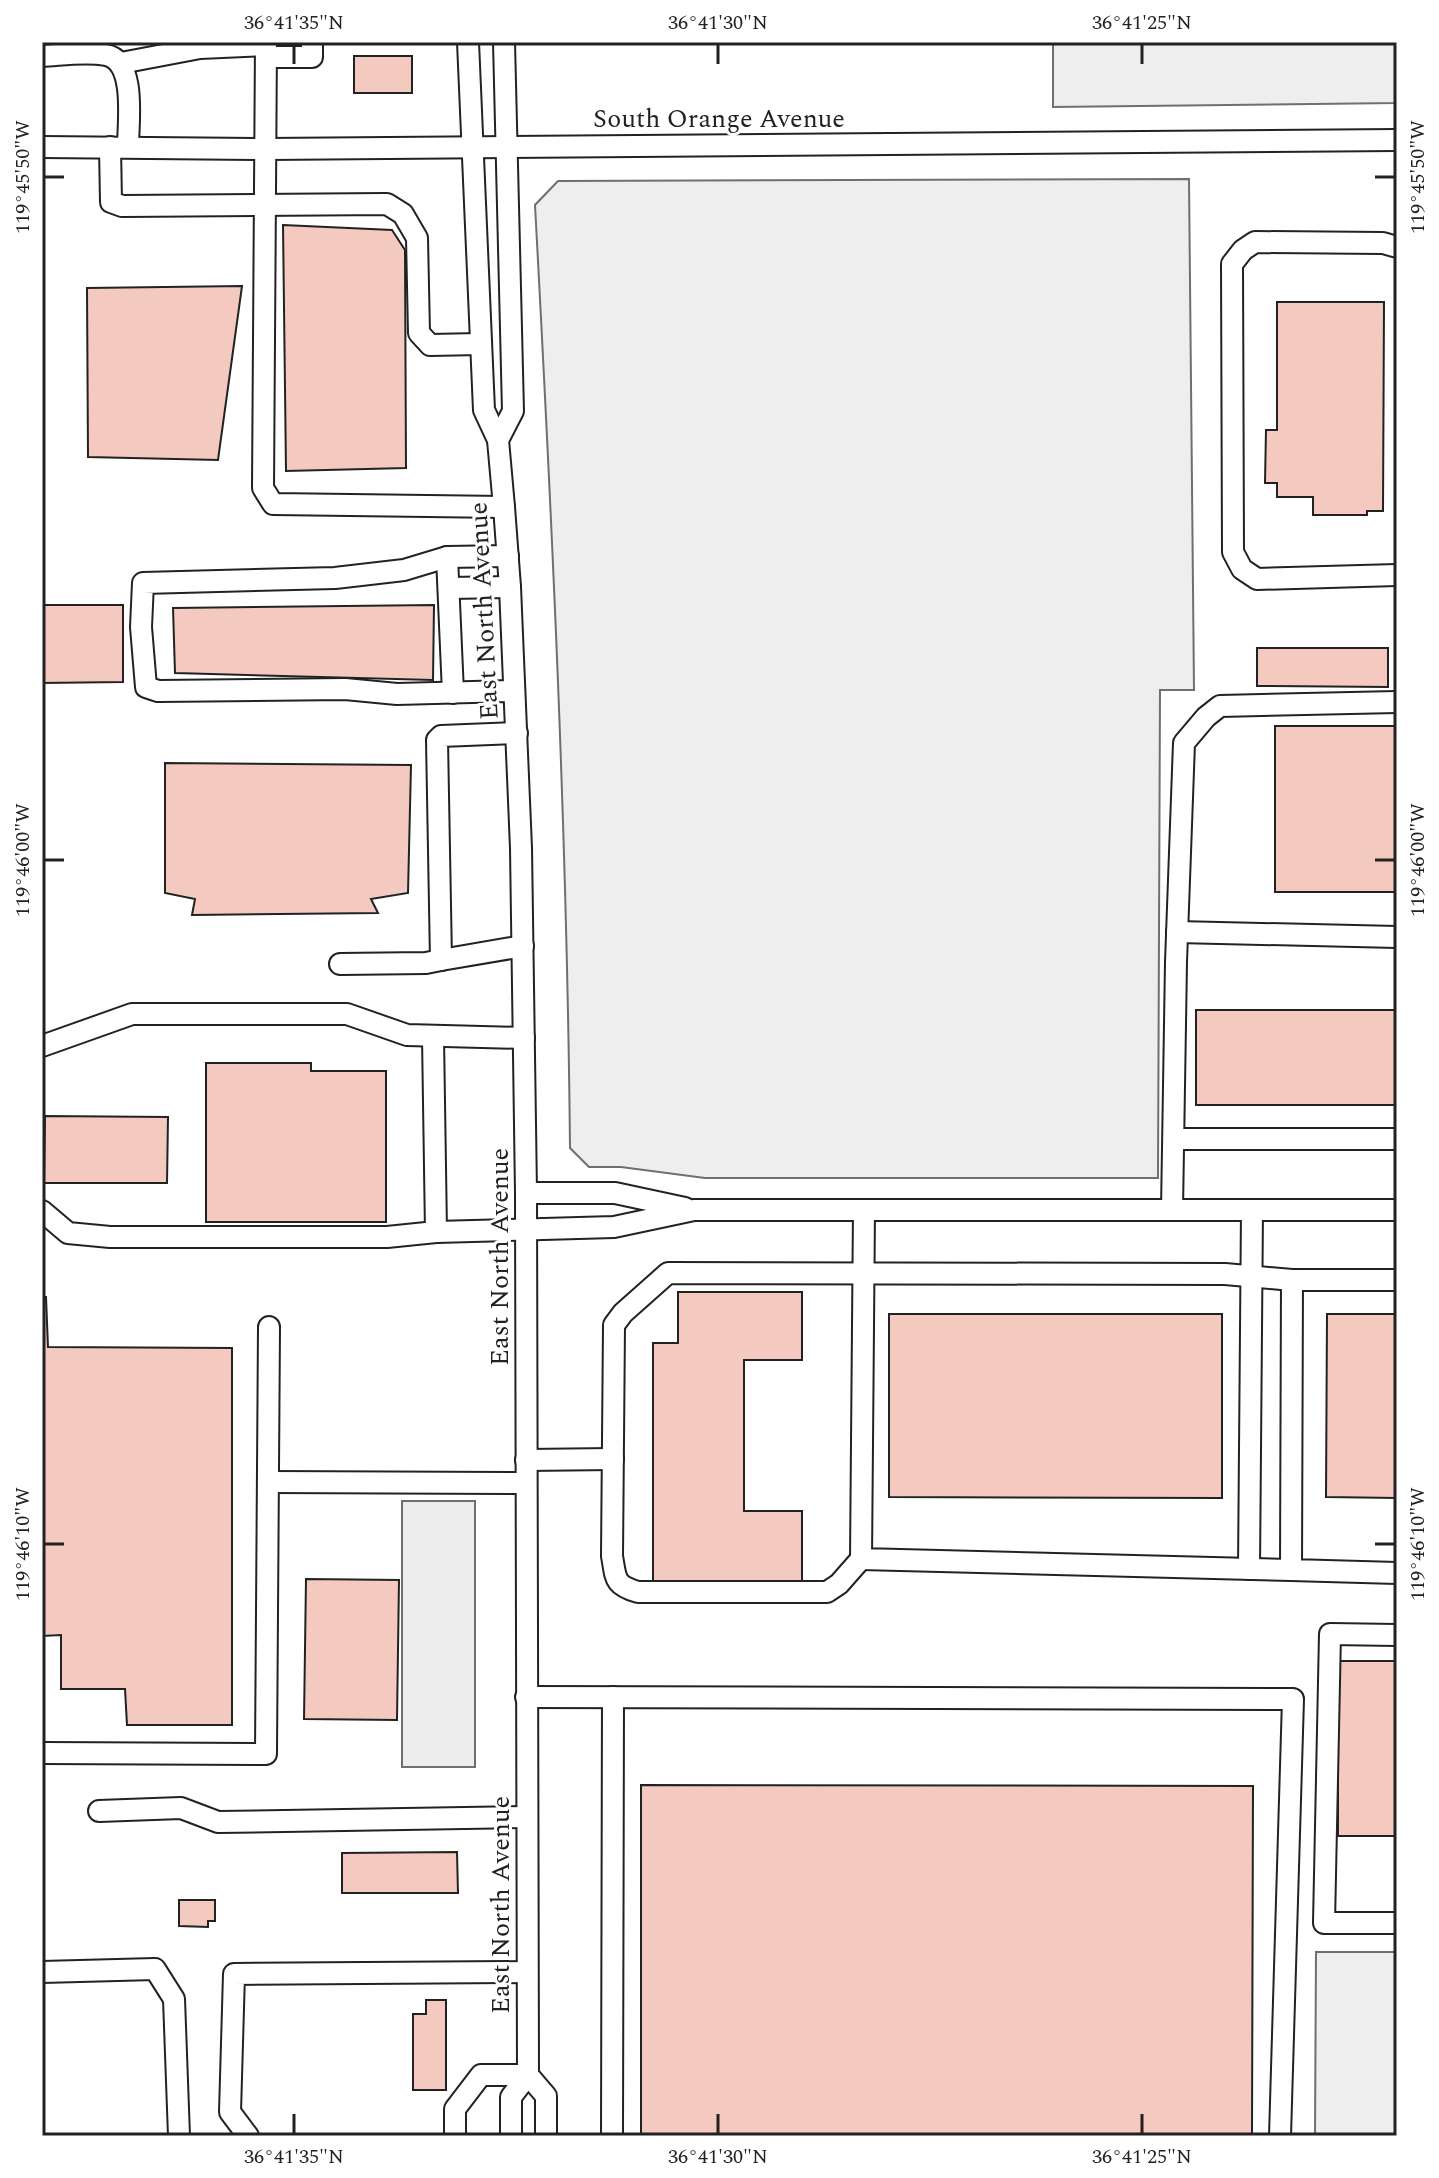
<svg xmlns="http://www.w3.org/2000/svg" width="1439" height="2178" font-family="Spectral,serif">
<rect width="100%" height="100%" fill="#fff"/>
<g fill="#eee" stroke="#6f6f6f" stroke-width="2">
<path d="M1053,42H1397V103L1053,107Z"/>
<path d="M1189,179L1194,690H1160L1158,1178H705L621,1167H589L570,1148C567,833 552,520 535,205L558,181Z"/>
<path d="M1316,1952H1397V2136H1315Z"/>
</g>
<rect fill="#ededed" stroke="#6f6f6f" stroke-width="2" x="402" y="1501" width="73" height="266"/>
<g fill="#f3c9c0" stroke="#222" stroke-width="2">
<rect x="354" y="56" width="58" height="37"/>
<path d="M283,225L392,230L405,250L406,468L286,471Z"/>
<path d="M242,286L218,460L88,457L87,288Z"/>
<path d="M1277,302H1384L1383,511H1367V515H1313V497H1277V483H1265L1266,430H1277Z"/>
<path d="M42,605H123V682L42,683Z"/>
<path d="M434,605L433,680L175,673L173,608Z"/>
<path d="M1257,648H1388V687L1257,686Z"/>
<rect x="1275" y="726" width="122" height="166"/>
<path d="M165,763L411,765L408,893L371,899L378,913L192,915L195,899L165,893Z"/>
<rect x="1196" y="1010" width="201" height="95"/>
<path d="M206,1063H311V1071H386V1222H206Z"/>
<path d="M45,1116L168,1117L167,1183H44Z"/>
<path d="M678,1292H802V1360H744V1511H802V1583H653V1343H678Z"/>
<path d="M42,1297H46L48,1347L232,1348V1725H127L125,1689H61V1635L42,1636Z"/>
<path d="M889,1314H1222V1498L889,1497Z"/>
<path d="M1327,1314H1397V1498L1326,1497Z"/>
<path d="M306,1579L399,1580L397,1720L304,1719Z"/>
<rect x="1338" y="1661" width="59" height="175"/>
<path d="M641,1785L1253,1786L1252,2136H641Z"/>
<path d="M457,1852L458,1893H342V1853Z"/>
<path d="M179,1900H215V1921H208V1927L179,1926Z"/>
<path d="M426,2000H446V2090H413V2014H426Z"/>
</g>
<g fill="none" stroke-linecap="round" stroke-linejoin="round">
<g stroke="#222" stroke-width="24">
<g id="minor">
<path d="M266,42L263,488L273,504L504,507"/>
<path d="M468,42L484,410L498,440L504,507L510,587L521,848L526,1193L528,2075L511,2097V2136"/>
<path d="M42,56C62,55 86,51 106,55C137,61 128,123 128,147"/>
<path d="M266,57H312V42"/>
<path d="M121,63L200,48L266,45"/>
<path d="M42,147L267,149L1397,140"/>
<path d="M110,147L111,202L122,206L387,204L403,214L417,238L419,333L430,345L480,344"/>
<path d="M1397,247L1383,243L1255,242L1243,250L1232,264L1233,552L1242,569L1257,579L1397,575"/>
<path d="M498,440L513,411L504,42"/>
<path d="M508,556L447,557L404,570L335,578L143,583L141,627L146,687L158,691L345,689L397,694L514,691"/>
<path d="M447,557L453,693"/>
<path d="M449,588L510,587"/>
<path d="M517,733L441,736L437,740L441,960L523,946"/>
<path d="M1177,932L1397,937"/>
<path d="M340,964L426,963L441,960"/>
<path d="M433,1037L436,1232"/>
<path d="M42,1046L132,1014H347L407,1035L524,1038"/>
<path d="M1174,1139H1397"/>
<path d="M526,1193H615L685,1208"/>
<path d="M864,1210L861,1559L1291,1570"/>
<path d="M1172,1210L1176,962L1184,743L1206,717L1220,706L1397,702"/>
<path d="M42,1211L68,1233L110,1237H387L436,1232L614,1227L694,1210H1397"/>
<path d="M1397,1280H1292L1291,1570L1397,1573"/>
<path d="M526,1460L613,1459"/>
<path d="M269,1482L526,1483"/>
<path d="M861,1559L839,1584L827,1592H638C614,1585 616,1579 612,1556L614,1325L623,1313L668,1273L1225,1274L1292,1280"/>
<path d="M1249,1569L1252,1210"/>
<path d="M1397,1635L1330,1634L1324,1923H1397"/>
<path d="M526,1697L1293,1699L1280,2136"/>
<path d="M42,1753L266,1754L269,1327"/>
<path d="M99,1811L181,1808L218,1822L526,1817"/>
<path d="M42,1972L155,1969L174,1999L179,2136"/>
<path d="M528,2075L546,2096V2136"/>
<path d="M248,2136L230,2112L234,1974L527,1972"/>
<path d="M455,2136V2109L481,2075H528"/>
<path d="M612,2136L613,1697"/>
</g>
</g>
<use href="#minor" stroke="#fff" stroke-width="20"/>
</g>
<path fill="none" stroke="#222" stroke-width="3" d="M294,44V64M718,44V64M1142,44V64M44,177H64M1375,177H1395M44,860H64M1375,860H1395M44,1544H64M1375,1544H1395M294,2114V2134M718,2114V2134M1142,2114V2134"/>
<g text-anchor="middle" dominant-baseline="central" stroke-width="6" stroke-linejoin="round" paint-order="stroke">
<g font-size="26" fill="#222" stroke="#fff">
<text x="719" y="119">South Orange Avenue</text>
<text transform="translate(484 611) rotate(-93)">East North Avenue</text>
<text transform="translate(500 1257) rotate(-90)">East North Avenue</text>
<text transform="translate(501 1905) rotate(-90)">East North Avenue</text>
</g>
</g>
<rect width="1439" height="2178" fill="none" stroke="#ffffff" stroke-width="88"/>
<rect x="44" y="44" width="1351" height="2090" fill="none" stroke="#222" stroke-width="3"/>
<g font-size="20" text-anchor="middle" fill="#222">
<text x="294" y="29">36°41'35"N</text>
<text x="718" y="29">36°41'30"N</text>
<text x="1142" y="29">36°41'25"N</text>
<text transform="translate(1417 177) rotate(-90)" y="7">119°45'50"W</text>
<text transform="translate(22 177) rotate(-90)" y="7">119°45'50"W</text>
<text transform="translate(1417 860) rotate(-90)" y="7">119°46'00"W</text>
<text transform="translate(22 860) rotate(-90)" y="7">119°46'00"W</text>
<text transform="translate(1417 1544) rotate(-90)" y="7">119°46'10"W</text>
<text transform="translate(22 1544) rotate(-90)" y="7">119°46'10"W</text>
<text x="294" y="2163">36°41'35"N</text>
<text x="718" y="2163">36°41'30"N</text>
<text x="1142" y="2163">36°41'25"N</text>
</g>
</svg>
